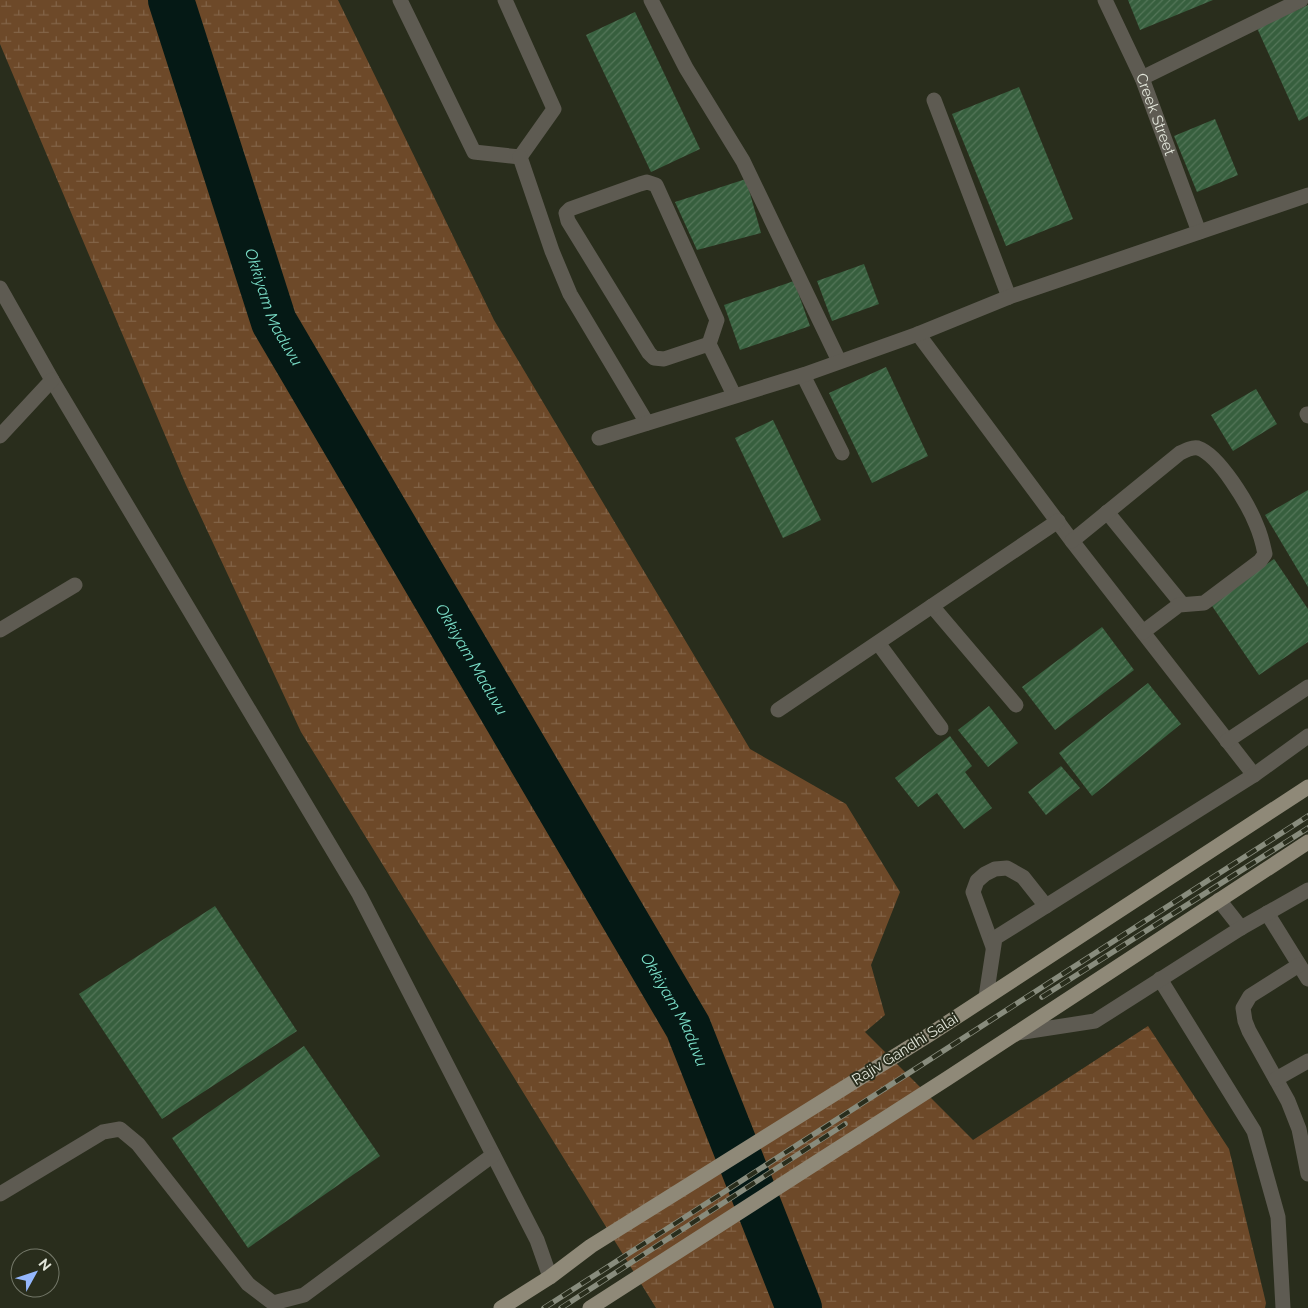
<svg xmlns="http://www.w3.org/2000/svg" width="1308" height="1308" font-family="Raleway,sans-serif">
<defs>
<pattern id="wetland-marsh" width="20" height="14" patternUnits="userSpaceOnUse" patternTransform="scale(1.25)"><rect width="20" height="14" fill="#6d4929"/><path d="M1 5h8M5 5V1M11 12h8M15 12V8" fill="none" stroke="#826347"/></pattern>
<pattern id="building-hatch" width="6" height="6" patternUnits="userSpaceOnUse" patternTransform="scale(1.25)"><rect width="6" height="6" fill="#375f3e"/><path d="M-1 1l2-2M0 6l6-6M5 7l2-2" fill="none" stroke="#547659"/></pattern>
</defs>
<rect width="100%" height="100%" fill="#292d1c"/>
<path fill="url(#wetland-marsh)" d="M0,0H338L494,320L750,749L846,804L900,892L871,965L885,1015L865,1032L973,1140L1148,1026L1229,1149L1266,1303L1265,1308H656L301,732L186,485L0,44Z"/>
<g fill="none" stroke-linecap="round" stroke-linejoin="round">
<path stroke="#051915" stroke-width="46" id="s1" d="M171,0L274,322L688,1027L799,1308"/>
</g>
<g fill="url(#building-hatch)">
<path d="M1128,0H1213L1140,30Z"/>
<path d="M1308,5V116L1299,121L1257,28Z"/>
<path d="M635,12L700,149L651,172L586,35Z"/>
<path d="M1019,87L1073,219L1006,246L952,114Z"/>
<path d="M1215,119L1238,175L1197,192L1174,136Z"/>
<path d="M746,179L761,233L697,250L675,202Z"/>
<path d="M864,264L879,304L832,321L817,281Z"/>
<path d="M794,281L810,326L740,350L724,305Z"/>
<path d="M886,367L928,456L872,483L829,393Z"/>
<path d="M1256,389L1277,424L1233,451L1211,415Z"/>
<path d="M773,420L821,520L783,538L735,438Z"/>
<path d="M1308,490V587L1265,515Z"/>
<path d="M1274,559L1308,609V642L1259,675L1210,603Z"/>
<path d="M1102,627L1134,670L1055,730L1022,687Z"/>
<path d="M1148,683L1181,724L1092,796L1059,753Z"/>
<path d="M989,706L1018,743L988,767L958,730Z"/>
<path d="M950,736L972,766L965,772L992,808L964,829L937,793L918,807L895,778Z"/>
<path d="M1061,766L1080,788L1046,815L1028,792Z"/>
<path d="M215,906L297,1031L162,1119L79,994Z"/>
<path d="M304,1046L380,1156L248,1248L172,1138Z"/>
</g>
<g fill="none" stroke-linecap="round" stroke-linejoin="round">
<g stroke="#5e5b52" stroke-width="15">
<path d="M400,0L474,152L520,157L554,109L505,0"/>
<path d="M651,0L686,68L743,161L839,361"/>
<path id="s2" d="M1105,0L1142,78L1199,232"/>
<path d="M1142,78L1301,0"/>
<path d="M934,100L1009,297"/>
<path d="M520,157L552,251L570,294L647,423"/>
<path d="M0,288L52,380L359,894L537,1240L550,1277"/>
<path d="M918,334L1072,541L1254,775"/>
<path d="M709,344L664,359L654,358L649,353L568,221L566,213L570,209L640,184L647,182L656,185L717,320L709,344L734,395"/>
<path d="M803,375L842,453"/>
<path d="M1307,414L1308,416"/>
<path d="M0,436L52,380"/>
<path d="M599,438L803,375L918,334L1009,297L1308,195"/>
<path d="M1107,512L1182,604"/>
<path d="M1072,541L1180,453C1186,450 1192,447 1198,448C1219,455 1248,504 1256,524C1260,533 1263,544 1265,554L1260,561L1204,603L1179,605L1143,632"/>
<path d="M932,606L1016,705"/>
<path d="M0,630L75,585"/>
<path d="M878,643L941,728"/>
<path d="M778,710L1058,521"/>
<path d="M1227,741L1308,687"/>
<path d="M1219,900L1241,928"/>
<path d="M1267,913L1308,979"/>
<path d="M993,947L973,892L977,881L985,874L995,869L1007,868L1023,877L1046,906"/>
<path d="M1299,965L1250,996L1243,1008L1245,1021L1249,1031L1288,1101L1299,1129L1308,1174"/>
<path d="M1160,979L1254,1131L1278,1217L1283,1308"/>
<path d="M986,997L995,938L1254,775L1308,736"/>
<path d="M1017,1033L1095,1021L1241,928L1308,890"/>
<path d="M1276,1079L1308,1061"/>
<path d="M0,1194L103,1132L120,1129L138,1144L248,1284L273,1303L304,1295L493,1155"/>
</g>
<g stroke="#8f8978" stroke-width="15">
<path d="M501,1308L550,1277L591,1246L932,1033L1308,787"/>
<path d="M590,1308L948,1078L1308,842"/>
</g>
<g stroke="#888c7d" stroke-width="5.5">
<g id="rail">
<path d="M1042,997L1308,828"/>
<path d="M544,1308L1308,816"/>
<path d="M561,1308L845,1124"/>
</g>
</g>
<use href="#rail" stroke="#292d1c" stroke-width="4" stroke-dasharray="11" stroke-linecap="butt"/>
</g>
<g text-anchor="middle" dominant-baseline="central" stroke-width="4" stroke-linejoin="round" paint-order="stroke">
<g font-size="15" fill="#e3e7db" stroke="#292d1c">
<text stroke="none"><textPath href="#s2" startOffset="125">Creek Street</textPath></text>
<text transform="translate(905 1049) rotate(-32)">Rajiv Gandhi Salai</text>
</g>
<g font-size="16" font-style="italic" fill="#7addc7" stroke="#292d1c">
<text stroke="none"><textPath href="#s1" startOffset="324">Okkiyam Maduvu</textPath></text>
<text stroke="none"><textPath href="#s1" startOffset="729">Okkiyam Maduvu</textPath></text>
<text stroke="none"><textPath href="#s1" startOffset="1134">Okkiyam Maduvu</textPath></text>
</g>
</g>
<g transform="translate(35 1273) rotate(50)"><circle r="24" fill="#292d1c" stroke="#737768"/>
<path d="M0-4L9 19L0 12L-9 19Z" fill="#94b7fd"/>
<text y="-8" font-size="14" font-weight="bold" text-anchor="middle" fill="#e3e7db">N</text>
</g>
</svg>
